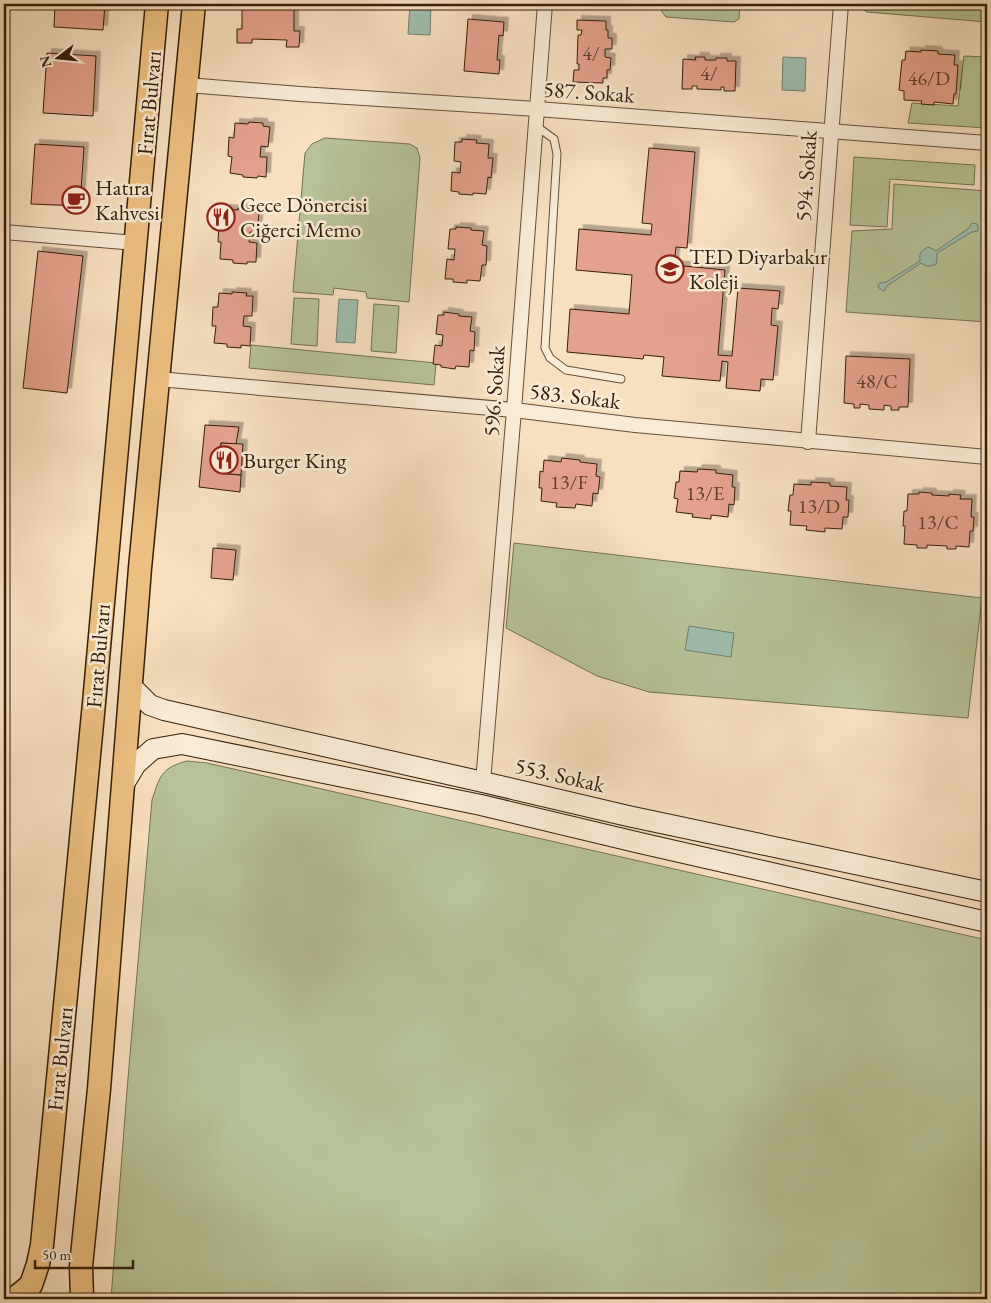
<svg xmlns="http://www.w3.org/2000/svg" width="991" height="1303" font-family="'EB Garamond',serif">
<defs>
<filter id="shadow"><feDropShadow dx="4.5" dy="-4.5" stdDeviation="0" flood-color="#0004"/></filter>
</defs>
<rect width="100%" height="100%" fill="#f8e0bf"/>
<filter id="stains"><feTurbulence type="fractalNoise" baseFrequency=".004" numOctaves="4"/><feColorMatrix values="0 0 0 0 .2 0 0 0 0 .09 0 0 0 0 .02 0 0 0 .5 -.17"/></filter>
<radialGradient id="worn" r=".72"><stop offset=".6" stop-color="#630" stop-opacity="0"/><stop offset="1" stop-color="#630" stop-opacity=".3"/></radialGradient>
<g fill="#b7c397" stroke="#757050">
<path d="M662,4H740L739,19L734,22L666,17L662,12Z"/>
<path d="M858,4H987V22L867,12L857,5Z"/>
<path d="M964,56L987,57V128L908,123L912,103L958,106Z"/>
<path d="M325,138L410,144L417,148L420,158L409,302L367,298L366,292L334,288L333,295L293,292L305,153L312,144Z"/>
<path d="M854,157L975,165L974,185L890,179L887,227L850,225Z"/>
<path d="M894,184L987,191V322L846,312L852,231L892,229Z"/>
<path d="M294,298L319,299L317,346L291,344Z"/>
<path d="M374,304L399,306L396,353L371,351Z"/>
<path d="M251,345L436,363L434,385L249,368Z"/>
<path d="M514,543L982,598L968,718L649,692L597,676L506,628Z"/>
<path d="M187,761L207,763L987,940V1299H111L127,1090L152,800C160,776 161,768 187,761Z"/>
</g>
<g fill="#9ebead" stroke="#737e6c">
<path d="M410,4H431L430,35L408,34Z"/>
<path d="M783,57L806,58L805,91L782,90Z"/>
<path d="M974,223L977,224L978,227V231L972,232L937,253V260L936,264C930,267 927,267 921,263L887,286L884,291L879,288L878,285L880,283L886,282L920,261C919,253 921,250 929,247L936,251L969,228L971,224Z"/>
<path d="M339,299L358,300L355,343L336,342Z"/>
<path d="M689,626L734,633L731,657L685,650Z"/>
</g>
<g fill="#e4a18c" stroke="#331e0a" filter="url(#shadow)">
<path d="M55,4H105L103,30L54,27Z"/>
<path d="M242,4H301V6H294V31H300L299,47H286L287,40L252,39V43H237V29H242Z"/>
<path d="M468,19L504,22L503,36L499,35L497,60H500L499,74L464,71Z"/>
<path d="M577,20L606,21V30H608V38H612V49H605V57L611,58L610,70H607V78H603V83L573,82L574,70H579V64H577L578,35H581L582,30H577Z"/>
<path d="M921,50L938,51V54L955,55L954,65H958L956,94H954L953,104L934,102V105L921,104L922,101L904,100V91L899,90L902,60H905L906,51L921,52Z"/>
<path d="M47,53L96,56L93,116L43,113Z"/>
<path d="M695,57H705V60H716V58H727V61H736L735,91H724V87H721V90L697,89V86H692V89H682L683,59L696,60Z"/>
<path d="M249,122L263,123V126L270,127L268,147L261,146L260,157H267L266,177L258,176L257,178L243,177V175L230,173L232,157L228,156L229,137L234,138L235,123L248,124Z"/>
<path d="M462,139L477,140L476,143L489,144L488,158H493L491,178L488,177L486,194L473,193V195L459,194V192L451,191L452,172L460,173L461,162L454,161L455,142H462Z"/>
<path d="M35,144L84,147L80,206L31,204Z"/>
<path d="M649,148L695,152L687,248L676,247L674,265L725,270L718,355L732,356L738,288L780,291L778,309L772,308L771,325L778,326L773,380L761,379L760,391L726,388L728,362L722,361L720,381L662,376L664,357L644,355L643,359L567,352L570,309L629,314L632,275L576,270L579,229L651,235L652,224L642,223Z"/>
<path d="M238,208L253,209L252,212L259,213L257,232H250L249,242L257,243L256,262H247V264L233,263V260L220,259L221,242H218L219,223H224L225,209L238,210Z"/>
<path d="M456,227L471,228V230L484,231L482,245L487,246L486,265H482L480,281L467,280V283L453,282V279H445L447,259L454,260L455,249H448L450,229H456Z"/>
<path d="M38,251L83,256L67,393L23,388Z"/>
<path d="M232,292L247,293L246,296H253L252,316H244L243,326L251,327L250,346L241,345V348L227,347V344L214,343L216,326H212L213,307H218L219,293L232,294Z"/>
<path d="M444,312L459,314V316L472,317L470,331L475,332L474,351L470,350L469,367L456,366L455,369L441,367V365L433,364L435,345L442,346L443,335L436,334L438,315H444Z"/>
<path d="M846,356L910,359L908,407H899V410H891V406L884,405V410L869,409V405L860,404V408H854V404L844,403Z"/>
<path d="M205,425L239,427L236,444L221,443L219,473L241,475L240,492L199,487Z"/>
<path d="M221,443L243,444L241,475L219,473Z"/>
<path d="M562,458L580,460V462L597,464L596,476L600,477L598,494L593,493L592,506L576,504L575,508L556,507L557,503L541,501L542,488H539L540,471L543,472L544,460L561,462Z"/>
<path d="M698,469L716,470V473L733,475L732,487H735L734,505L729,504L728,517L711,515V519L692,517L693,514L676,512L678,499L674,498L676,482H679L680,471L697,472Z"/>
<path d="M811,482L830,483V486L847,487L846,500H849L848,517H843L842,529L825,528V532L806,530L807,526L790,525L791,511H788L790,495H793L794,484L811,485Z"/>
<path d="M919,492L932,493V495L949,496V494L961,495L960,499H972L971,517H974L973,531H970L969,547L956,546V549H947V546L927,545V548H917V545L904,544L905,526H903L904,511H907L908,494H919Z"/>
<path d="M213,548L236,550L233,580L211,578Z"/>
</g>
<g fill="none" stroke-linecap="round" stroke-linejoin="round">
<g stroke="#644e37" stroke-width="9">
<path id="service" d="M536,126L554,139L557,154L545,348L550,358L566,370L621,379"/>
</g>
<g stroke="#644e37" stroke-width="16">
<g id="minor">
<path d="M187,85L300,94L537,109L987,143"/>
<path d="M4,232L136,243"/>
<path d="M158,379L514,410L635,425L987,457"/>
<path d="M808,442L841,4"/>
<path d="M483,782L514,410L545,4"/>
</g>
</g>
<g stroke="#331e0a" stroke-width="22">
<g id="secondary">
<path d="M131,686L150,705L164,710L483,782L628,816L987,892"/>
<path d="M122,787L136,764L153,749L182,744L481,805L640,843L987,922"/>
</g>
</g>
<g stroke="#331e0a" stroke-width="25">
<g id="primary">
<path d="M14,1299L31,1285L38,1264L42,1245L94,703L157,4"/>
<path d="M82,1299L81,1266L99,1089L140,568L194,4"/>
</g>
</g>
<use href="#service" stroke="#faebd5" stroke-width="7"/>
<use href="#minor" stroke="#faebd5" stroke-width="14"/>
<use href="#secondary" stroke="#faebd5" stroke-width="20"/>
<use href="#primary" stroke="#ecc080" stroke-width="22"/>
</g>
<defs>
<g id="cafe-ring" transform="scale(1.4375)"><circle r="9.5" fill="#faebd5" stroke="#8f2418" stroke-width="1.5"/><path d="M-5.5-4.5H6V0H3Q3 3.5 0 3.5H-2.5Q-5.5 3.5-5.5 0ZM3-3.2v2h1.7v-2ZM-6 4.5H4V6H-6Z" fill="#8f2418"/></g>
<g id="restaurant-ring" transform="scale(1.4375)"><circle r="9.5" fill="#faebd5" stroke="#8f2418" stroke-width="1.5"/><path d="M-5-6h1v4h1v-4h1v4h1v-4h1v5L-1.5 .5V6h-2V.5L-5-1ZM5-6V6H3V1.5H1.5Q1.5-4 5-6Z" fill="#8f2418"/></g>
<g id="school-ring" transform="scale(1.4375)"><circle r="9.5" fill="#faebd5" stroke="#8f2418" stroke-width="1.5"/><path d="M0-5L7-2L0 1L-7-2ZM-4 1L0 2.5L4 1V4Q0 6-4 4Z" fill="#8f2418"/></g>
</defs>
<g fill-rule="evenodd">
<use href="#cafe-ring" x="76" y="200"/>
<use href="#restaurant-ring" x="221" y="217"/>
<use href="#school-ring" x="670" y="269"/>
<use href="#restaurant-ring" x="224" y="460"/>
</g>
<g text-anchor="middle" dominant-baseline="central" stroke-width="5" stroke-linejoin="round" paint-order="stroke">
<g font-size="20" fill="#5f3f2a">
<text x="591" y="53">4/</text>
<text x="709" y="73">4/</text>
<text x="929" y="78">46/D</text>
<text x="877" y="381">48/C</text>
<text x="569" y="482">13/F</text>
<text x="705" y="493">13/E</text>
<text x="819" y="506">13/D</text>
<text x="938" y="522">13/C</text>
</g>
<g font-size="22" fill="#331e0a" stroke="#faebd5">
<text transform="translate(589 92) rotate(4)">587. Sokak</text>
<text transform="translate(149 103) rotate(-85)">Fırat Bulvarı</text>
<text transform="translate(806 176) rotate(-86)">594. Sokak</text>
<text transform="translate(494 391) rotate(-86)">596. Sokak</text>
<text transform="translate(575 396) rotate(7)">583. Sokak</text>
<text transform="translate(98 656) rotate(-85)">Fırat Bulvarı</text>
<text transform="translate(560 775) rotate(13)">553. Sokak</text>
<text transform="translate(60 1059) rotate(-84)">Fırat Bulvarı</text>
</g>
<g font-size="22" fill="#331e0a" stroke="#faebd5" text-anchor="start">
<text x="95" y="187">Hatıra<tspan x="95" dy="25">Kahvesi</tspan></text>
<text x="240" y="204">Gece Dönercisi<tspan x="240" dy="25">Ciğerci Memo</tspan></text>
<text x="689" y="256">TED Diyarbakır<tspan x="689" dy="25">Koleji</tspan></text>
<text x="243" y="460">Burger King</text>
</g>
</g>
<rect width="991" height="1303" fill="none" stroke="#f8e0bf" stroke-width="20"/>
<rect x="5" y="5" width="981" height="1293" fill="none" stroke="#331e0a" stroke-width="2.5"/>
<rect x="10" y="10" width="971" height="1283" fill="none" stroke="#331e0a"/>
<g transform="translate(58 58) rotate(254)" stroke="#faebd5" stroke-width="4" paint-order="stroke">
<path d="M0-4L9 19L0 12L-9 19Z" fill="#331e0a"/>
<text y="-8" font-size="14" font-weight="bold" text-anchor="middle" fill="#331e0a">N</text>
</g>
<path d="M35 1260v8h98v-8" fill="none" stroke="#331e0a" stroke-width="2.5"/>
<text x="42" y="1260" font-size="15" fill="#331e0a" stroke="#faebd5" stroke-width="4" paint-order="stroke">50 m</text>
<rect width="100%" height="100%" filter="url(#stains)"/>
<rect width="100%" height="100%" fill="url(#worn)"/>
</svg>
